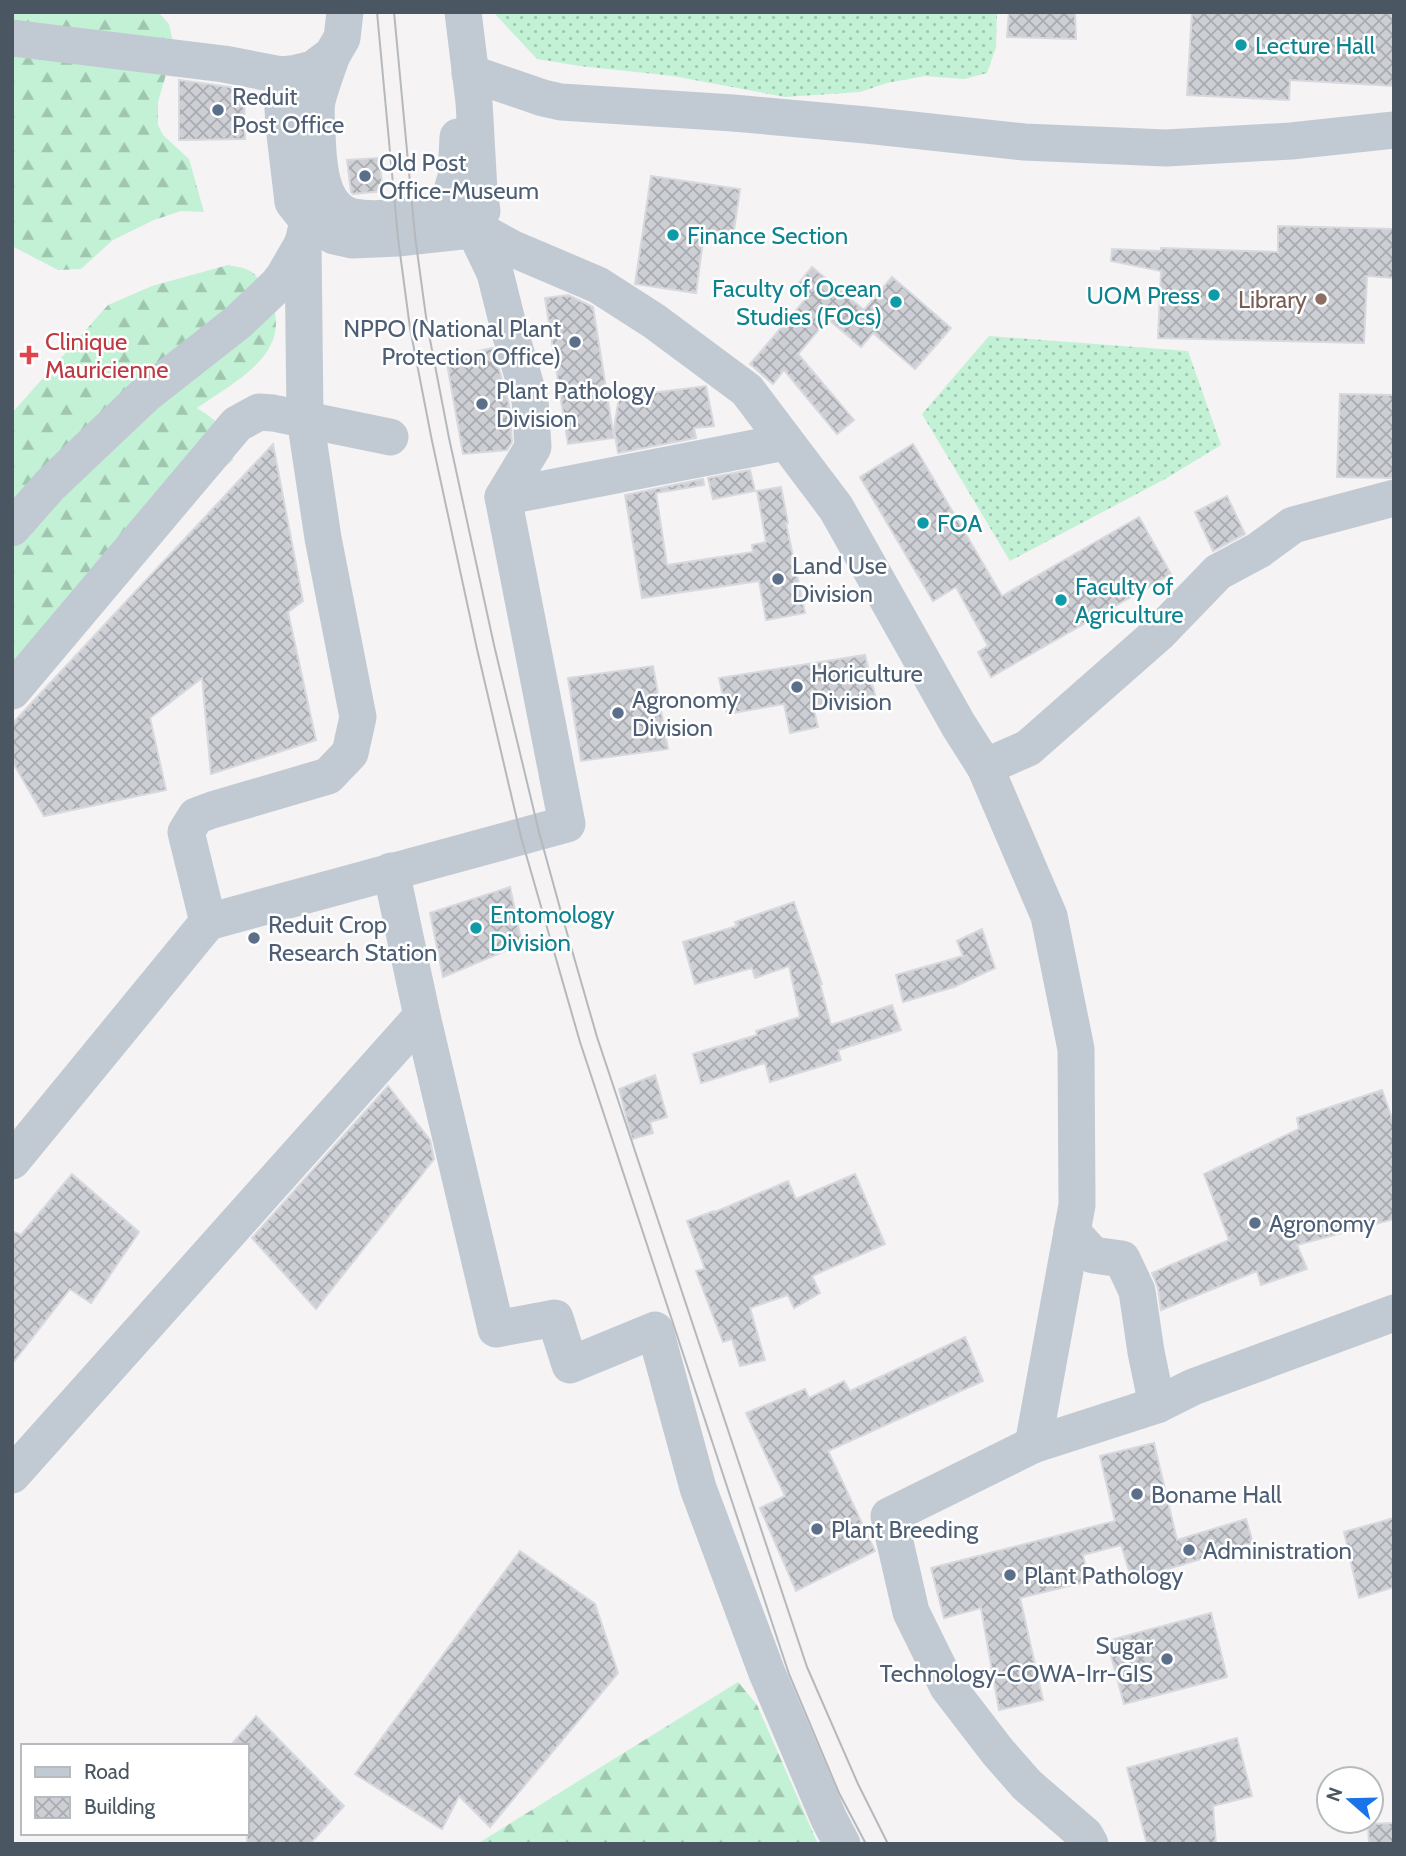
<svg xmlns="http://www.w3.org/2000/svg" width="1406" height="1856" font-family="Cabin,sans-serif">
<defs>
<pattern id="grass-dots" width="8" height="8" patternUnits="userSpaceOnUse" patternTransform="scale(1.75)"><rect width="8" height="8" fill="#c3f1d5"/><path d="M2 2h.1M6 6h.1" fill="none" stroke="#a0c6b0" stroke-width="1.8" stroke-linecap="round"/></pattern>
<pattern id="forest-firs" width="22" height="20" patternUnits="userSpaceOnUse" patternTransform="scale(1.75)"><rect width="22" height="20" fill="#c3f1d5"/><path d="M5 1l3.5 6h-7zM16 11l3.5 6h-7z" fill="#a0c6b0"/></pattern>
<pattern id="building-cross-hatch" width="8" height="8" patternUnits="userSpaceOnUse" patternTransform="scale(1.75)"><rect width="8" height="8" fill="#cdcfd5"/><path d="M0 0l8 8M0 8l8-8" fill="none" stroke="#a8abb0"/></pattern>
</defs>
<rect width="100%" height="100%" fill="#f5f3f3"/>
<g fill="url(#grass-dots)">
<path d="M497,12H997L996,47L987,73L964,79L925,76L887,83L860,92L785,97L673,76L580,66L537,59L496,15Z"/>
<path d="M989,336L1188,351L1221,445L1165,479L1010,561L922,414Z"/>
</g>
<g fill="url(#forest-firs)">
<path d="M12,12H30L37,14L68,12H158L169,24L174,47L158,102V125L163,135L189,159L204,212L181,211L154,220L113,240L81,269L58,270L12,246Z"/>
<path d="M228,265C235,267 244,267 250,271C258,275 265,289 269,297C297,352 234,382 197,408C222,424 229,430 233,460L160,522L12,699V413L108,305L152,286Z"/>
<path d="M738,1682L757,1705L818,1844H477Z"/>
</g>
<g fill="url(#building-cross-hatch)" stroke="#d7d9de" stroke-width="2">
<path d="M1009,12H1075L1076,39L1007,37Z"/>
<path d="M1192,12H1394V86L1290,80L1289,100L1187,95Z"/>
<path d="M179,80L244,89L245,139L179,140Z"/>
<path d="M379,158L383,191L353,194L351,192L347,160Z"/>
<path d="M651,176L740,189L733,237L704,233L696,293L635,284Z"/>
<path d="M1278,226L1394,229V278L1367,276L1364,343L1158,338L1161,271L1111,261L1112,249L1161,251V248L1278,252Z"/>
<path d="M812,267L864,310L892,277L951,328L915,369L873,333L861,347L828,319L798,354L854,420L837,434L784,370L773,384L750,364L810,294L798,284Z"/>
<path d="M568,295L593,307L614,438L568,444L545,298Z"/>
<path d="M493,348L509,404L512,442L507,450L463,454L446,358Z"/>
<path d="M706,386L714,426L694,428L696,438L618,453L614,429L619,397Z"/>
<path d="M1340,394L1394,395V478L1337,477Z"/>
<path d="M273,444L303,601L288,612L316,740L211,774L202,678L150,718L166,790L44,816L12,761V724Z"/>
<path d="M913,444L1002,596L1139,517L1171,574L991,677L978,652L988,646L956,587L933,601L860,477Z"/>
<path d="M750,470L755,491L713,499L708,478Z"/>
<path d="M703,479L704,485L656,493L667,565L753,552L752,545L766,542L757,491L781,487L788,523H786L805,613L766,620L759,581L642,598L625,495Z"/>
<path d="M1227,496L1245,534L1213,551L1195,512Z"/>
<path d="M865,655L875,695L813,706L818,727L790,733L784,704L727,714L719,678Z"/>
<path d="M653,666L668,749L581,761L568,678Z"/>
<path d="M510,887L522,944L443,977L430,913Z"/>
<path d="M794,902L822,984H820L831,1025L892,1005L901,1030L838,1050L841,1060L770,1082L765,1063L701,1083L693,1054L757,1035L756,1031L800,1017L789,966L755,978L752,968L695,984L683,942L737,926L735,922Z"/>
<path d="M982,929L995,968L954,987L903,1002L896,975L963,956L957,941Z"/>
<path d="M655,1075L667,1117L650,1122L653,1133L632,1139L619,1089Z"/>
<path d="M388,1086L430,1140L434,1159L316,1309L252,1238Z"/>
<path d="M1382,1090L1394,1124V1219L1297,1245L1307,1269L1261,1285L1257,1271L1161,1310L1158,1288L1152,1273L1229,1240L1204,1174L1299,1129L1297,1118Z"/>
<path d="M72,1174L139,1232L91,1303L70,1289L12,1364V1231L21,1235Z"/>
<path d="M855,1174L885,1244L812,1276L820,1293L794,1308L788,1295L750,1308L765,1360L740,1366L732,1339L723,1342L696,1271L705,1269L687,1221L714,1211L715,1212L788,1181L796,1199Z"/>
<path d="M965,1337L983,1381L828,1451L875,1551L796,1591L760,1508L785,1496L746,1413L805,1389L809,1398L844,1381L850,1391Z"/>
<path d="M1154,1443L1177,1540L1246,1519L1253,1543L1132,1580L1121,1545L1083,1555L1089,1581L1020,1598L1043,1700L999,1710L981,1608L944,1618L931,1568L1115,1521L1100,1456Z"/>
<path d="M1394,1518V1587L1359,1598L1344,1532Z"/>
<path d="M520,1551L595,1604L618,1673L490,1827L459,1796L442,1829L355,1774Z"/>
<path d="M1211,1613L1227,1677L1124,1704L1107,1641Z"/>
<path d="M256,1716L344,1806L310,1844H247V1746H230Z"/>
<path d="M1237,1738L1252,1796L1213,1806L1216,1844H1147L1127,1768Z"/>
<path d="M1394,1823V1844H1369L1368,1824Z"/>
</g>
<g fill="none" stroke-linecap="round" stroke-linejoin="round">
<g stroke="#c1cad2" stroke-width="37">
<path d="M12,38L224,64L281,75L297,73L313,69L332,55L342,38L345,12"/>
<path d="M332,55C327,70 321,85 317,101C315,111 317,123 317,133C318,161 319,209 353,217C378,222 414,215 440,212L450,197L456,177L458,137"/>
<path d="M470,73L543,98L561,102L733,113L866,125L1024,142L1166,148L1291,141L1394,130"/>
<path d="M281,75L284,126L293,202L308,221L334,236L352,240L398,238L462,231L473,227L482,211L479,191L474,102L463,12"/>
<path d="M473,227L511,248L598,285L654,321L747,390L836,508L959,726L985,767L1049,916L1076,1049L1077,1205L1033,1445"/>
<path d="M503,497L785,442"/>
<path d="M12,528L50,485L145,395L238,322L277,285L284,276L303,243"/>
<path d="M12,691L237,424L259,412L273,413L390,437"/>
<path d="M985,767L1028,748L1160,632L1218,572L1259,550L1293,525L1394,498"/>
<path d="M391,871L422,1016L496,1329L555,1318L570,1365L655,1330L698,1488L767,1673L829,1819L842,1844"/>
<path d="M208,922L567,824L503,497L533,447L530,400L509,329L495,273L473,227"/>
<path d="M12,1161L208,922L186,832L196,816L212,810L328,776L350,753L358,717L323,538L305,418L303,243L308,221"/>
<path d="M1072,1232L1093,1255L1122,1259L1137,1291L1146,1352L1157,1405"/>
<path d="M12,1475L422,1016"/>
<path d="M1090,1844L1085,1835L1027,1785L998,1752L948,1687L911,1612L889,1516L1033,1445L1157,1405L1193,1387L1394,1313"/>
</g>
<g stroke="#b5b8bd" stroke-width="2">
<path d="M377,12L398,238L410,328L432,441L477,649L521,837L580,1042L789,1674L839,1793L866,1844"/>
<path d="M394,12L415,236L427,324L449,438L494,645L539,832L563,919L597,1037L807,1667L858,1784L888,1844"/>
</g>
</g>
<g fill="#0f9aa8" stroke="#fff" stroke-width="2.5">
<circle cx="1241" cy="45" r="7"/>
<circle cx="673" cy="235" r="7"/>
<circle cx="1214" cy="295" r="7"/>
<circle cx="896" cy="302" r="7"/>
<circle cx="923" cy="523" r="7"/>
<circle cx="1061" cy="600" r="7"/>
<circle cx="476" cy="928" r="7"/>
</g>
<g fill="#5c6f8a" stroke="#fff" stroke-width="2.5">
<circle cx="218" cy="110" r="7"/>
<circle cx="365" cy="176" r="7"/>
<circle cx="575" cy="342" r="7"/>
<circle cx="482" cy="404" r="7"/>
<circle cx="778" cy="579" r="7"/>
<circle cx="797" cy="687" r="7"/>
<circle cx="618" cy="713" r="7"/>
<circle cx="254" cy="938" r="7"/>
<circle cx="1255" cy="1223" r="7"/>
<circle cx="1137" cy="1494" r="7"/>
<circle cx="817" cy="1529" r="7"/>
<circle cx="1189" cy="1550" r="7"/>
<circle cx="1010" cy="1575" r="7"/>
<circle cx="1167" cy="1659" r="7"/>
</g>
<circle fill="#8d6e63" stroke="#fff" stroke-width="2.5" cx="1321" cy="299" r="7"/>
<path fill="#e0444e" stroke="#fff" stroke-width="2.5" d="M25.5 344.5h7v7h7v7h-7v7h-7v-7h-7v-7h7z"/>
<g text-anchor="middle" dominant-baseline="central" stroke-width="5" stroke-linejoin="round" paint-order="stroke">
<g font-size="24" fill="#0d838f" stroke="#fff" text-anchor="start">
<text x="1255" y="45">Lecture Hall</text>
<text x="687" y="235">Finance Section</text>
<text x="882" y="288" text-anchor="end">Faculty of Ocean<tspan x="882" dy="28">Studies (FOcs)</tspan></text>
<text x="1200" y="295" text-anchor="end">UOM Press</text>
<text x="937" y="523">FOA</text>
<text x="1075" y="586">Faculty of<tspan x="1075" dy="28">Agriculture</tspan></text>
<text x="490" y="914">Entomology<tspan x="490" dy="28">Division</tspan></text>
</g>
<g font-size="24" fill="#4e5e75" stroke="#fff" text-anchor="start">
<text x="232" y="96">Reduit<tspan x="232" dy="28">Post Office</tspan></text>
<text x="379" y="162">Old Post<tspan x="379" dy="28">Office-Museum</tspan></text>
<text x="561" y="328" text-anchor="end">NPPO (National Plant<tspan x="561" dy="28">Protection Office)</tspan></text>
<text x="496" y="390">Plant Pathology<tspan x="496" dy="28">Division</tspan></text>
<text x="792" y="565">Land Use<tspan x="792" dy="28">Division</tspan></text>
<text x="811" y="673">Horiculture<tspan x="811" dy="28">Division</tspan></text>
<text x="632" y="699">Agronomy<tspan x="632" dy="28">Division</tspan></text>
<text x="268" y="924">Reduit Crop<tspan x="268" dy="28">Research Station</tspan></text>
<text x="1269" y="1223">Agronomy</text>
<text x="1151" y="1494">Boname Hall</text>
<text x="831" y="1529">Plant Breeding</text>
<text x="1203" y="1550">Administration</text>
<text x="1024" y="1575">Plant Pathology</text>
<text x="1153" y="1645" text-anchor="end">Sugar<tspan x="1153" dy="28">Technology-COWA-Irr-GIS</tspan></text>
</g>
<g font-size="24" fill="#785e54" stroke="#fff" text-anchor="end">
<text x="1307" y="299">Library</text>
</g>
<g font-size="24" fill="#be3a42" stroke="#fff" text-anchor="start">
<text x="45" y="341">Clinique<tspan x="45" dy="28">Mauricienne</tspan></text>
</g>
</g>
<rect width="1406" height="1856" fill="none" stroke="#4a5661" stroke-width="28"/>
<rect x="21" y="1744" width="228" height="91" fill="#ffffff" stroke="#b7bbc0" stroke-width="2"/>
<rect x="35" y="1767" width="35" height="10" fill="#c1cad2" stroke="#b7bbc0" stroke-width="2"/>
<text x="84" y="1779" font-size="21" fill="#4a5661">Road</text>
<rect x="35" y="1797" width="35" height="21" fill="url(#building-cross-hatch)" stroke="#b7bbc0" stroke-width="2"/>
<text x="84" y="1814" font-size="21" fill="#4a5661">Building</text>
<g transform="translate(1350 1800) rotate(290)"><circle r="33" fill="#ffffff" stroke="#b7bbc0" stroke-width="2"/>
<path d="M0-5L12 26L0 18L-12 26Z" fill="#1a73e8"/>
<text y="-10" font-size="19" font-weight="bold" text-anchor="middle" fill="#4a5661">N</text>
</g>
</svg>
